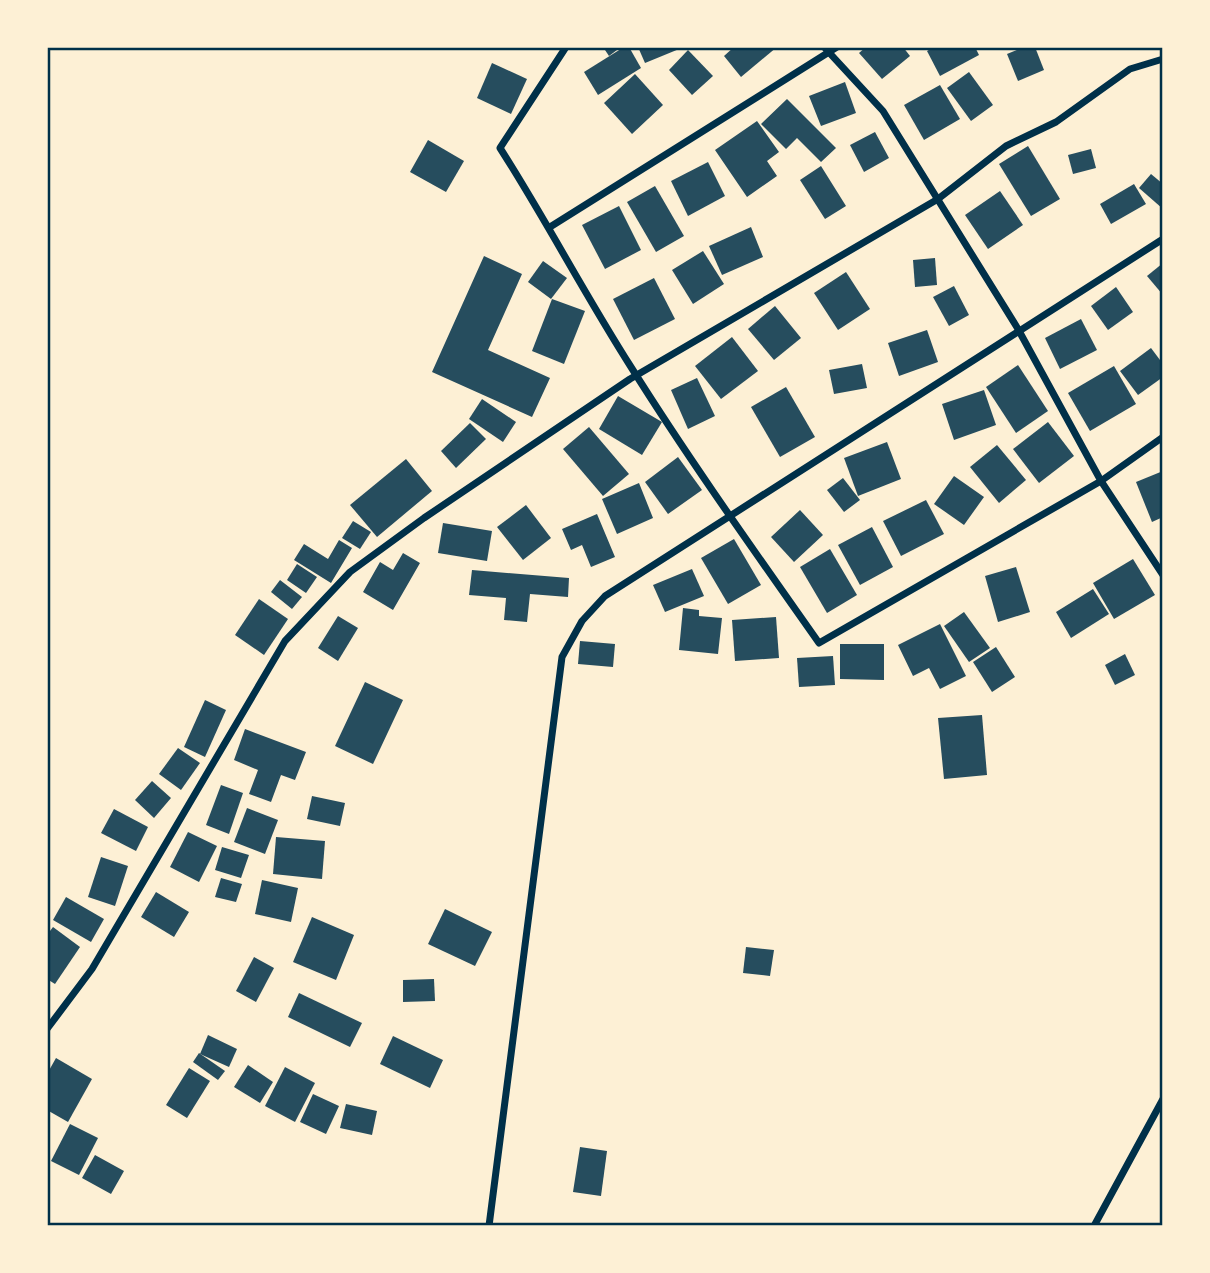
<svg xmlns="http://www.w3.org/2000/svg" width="1210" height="1273" font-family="'Varela Round',sans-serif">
<rect width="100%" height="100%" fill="#fdf0d5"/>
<g fill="#264d5e">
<path d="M603,47H621L609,56Z"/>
<path d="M624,47H629L641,68L598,95L584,72Z"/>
<path d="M638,47H684L645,63Z"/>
<path d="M734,47H777L741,77L724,56Z"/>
<path d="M866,47H903L910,56L882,79L859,53Z"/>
<path d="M934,47H975L979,55L940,76L927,51Z"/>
<path d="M1024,47H1035L1044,70L1018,81L1007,54Z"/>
<path d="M688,50L713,76L692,95L669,70Z"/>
<path d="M492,63L527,79L511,114L477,98Z"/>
<path d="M969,72L993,105L971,121L947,88Z"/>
<path d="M635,74L663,105L632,134L604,103Z"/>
<path d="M845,82L856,113L821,126L809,96Z"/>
<path d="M940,85L960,119L924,140L904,105Z"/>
<path d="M787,99L836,148L821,162L797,138L786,149L761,124Z"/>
<path d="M757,121L779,152L767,161L777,176L747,197L715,150Z"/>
<path d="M875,132L889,158L864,172L850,145Z"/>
<path d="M428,140L464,161L446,192L410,172Z"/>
<path d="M1028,146L1060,199L1031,216L999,164Z"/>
<path d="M1091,149L1096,168L1073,174L1068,155Z"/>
<path d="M708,162L725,196L688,216L671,181Z"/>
<path d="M821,166L846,206L825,219L800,180Z"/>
<path d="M1151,174L1163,184V209L1139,188Z"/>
<path d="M1134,184L1146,204L1111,224L1100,204Z"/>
<path d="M655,186L684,236L656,252L627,202Z"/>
<path d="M1000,191L1023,225L988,249L965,215Z"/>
<path d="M619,206L641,250L605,269L582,225Z"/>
<path d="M751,227L763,257L722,275L709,246Z"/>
<path d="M703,251L724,284L693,304L672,270Z"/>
<path d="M484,256L522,274L488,350L550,378L532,417L432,372Z"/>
<path d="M935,258L937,285L915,287L913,260Z"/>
<path d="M543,261L567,278L551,299L528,282Z"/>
<path d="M1163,263V295L1147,276Z"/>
<path d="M846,272L870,309L838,330L814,293Z"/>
<path d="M654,278L675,319L634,340L613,299Z"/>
<path d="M954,286L969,315L949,326L933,297Z"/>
<path d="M1116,287L1133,312L1108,330L1091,306Z"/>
<path d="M552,299L585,311L564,364L532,351Z"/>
<path d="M775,306L801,338L774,360L748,329Z"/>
<path d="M1081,319L1097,350L1060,369L1045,338Z"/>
<path d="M927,330L938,362L899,376L888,343Z"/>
<path d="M732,337L758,371L721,399L695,366Z"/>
<path d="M1151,348L1163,364V377L1138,395L1120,371Z"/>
<path d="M862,364L867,388L834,394L829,370Z"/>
<path d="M1018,365L1048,411L1016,433L986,387Z"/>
<path d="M1114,366L1136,404L1090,431L1068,393Z"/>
<path d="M697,378L715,416L688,429L671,390Z"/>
<path d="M786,387L815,437L780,457L751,407Z"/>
<path d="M984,390L996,425L954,440L942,404Z"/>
<path d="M618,396L662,422L642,455L599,429Z"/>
<path d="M482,399L516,422L503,442L469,419Z"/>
<path d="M1048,422L1074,456L1039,483L1013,449Z"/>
<path d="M470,423L486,439L456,468L441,451Z"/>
<path d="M589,427L629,474L603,496L563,449Z"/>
<path d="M887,442L901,479L858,496L844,458Z"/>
<path d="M997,445L1026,480L999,503L970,467Z"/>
<path d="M678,457L702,490L668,514L645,482Z"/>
<path d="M406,459L432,491L377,537L350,505Z"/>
<path d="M1163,471V517L1152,522L1136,482Z"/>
<path d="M954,476L984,497L964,525L934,504Z"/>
<path d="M843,478L860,500L844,512L827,490Z"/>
<path d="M639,483L653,518L617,534L602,499Z"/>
<path d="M926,500L944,534L901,556L883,521Z"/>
<path d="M526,505L551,538L523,560L497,527Z"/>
<path d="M800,510L823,535L794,562L771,537Z"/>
<path d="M597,514L615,557L591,567L582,545L571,550L562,529Z"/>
<path d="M353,521L371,532L360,549L342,538Z"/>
<path d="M443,523L492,531L487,561L438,553Z"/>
<path d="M872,527L893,567L860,585L838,545Z"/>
<path d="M734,539L761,585L728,604L701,558Z"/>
<path d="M339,540L352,548L331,583L294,560L304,544L328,559Z"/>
<path d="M830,549L857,595L827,613L800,567Z"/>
<path d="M403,553L420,563L393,610L363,592L380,562L393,570Z"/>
<path d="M1133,559L1155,595L1114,619L1093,583Z"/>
<path d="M297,564L317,577L306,593L287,580Z"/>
<path d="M1016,567L1030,612L998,622L985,576Z"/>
<path d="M692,569L704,596L665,612L653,585Z"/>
<path d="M472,570L569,578L568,597L530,594L527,622L504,620L506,598L469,595Z"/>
<path d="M280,580L302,597L292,609L271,592Z"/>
<path d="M1093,589L1109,614L1071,638L1056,612Z"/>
<path d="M259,599L288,619L264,655L235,635Z"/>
<path d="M683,608L699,610V616L722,618L718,654L679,650Z"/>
<path d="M964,612L990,648L969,662L944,626Z"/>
<path d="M338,616L358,628L338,661L318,648Z"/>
<path d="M776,617L779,658L735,661L732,620Z"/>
<path d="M940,624L966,676L940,689L929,668L913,676L898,645Z"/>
<path d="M580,641L615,644L613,667L578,664Z"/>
<path d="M840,644H884V680L840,679Z"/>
<path d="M996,647L1015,677L992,692L973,662Z"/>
<path d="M1125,654L1135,675L1115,685L1105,665Z"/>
<path d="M833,656L835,685L799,687L797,658Z"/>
<path d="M365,682L403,700L373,764L335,746Z"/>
<path d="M205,700L226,710L205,757L184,747Z"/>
<path d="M982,715L987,775L944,779L938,718Z"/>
<path d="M245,729L306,752L295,780L281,775L271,802L249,794L258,770L234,760Z"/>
<path d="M178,748L200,763L181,790L159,774Z"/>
<path d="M152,781L171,798L154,818L135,800Z"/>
<path d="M221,785L243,793L229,834L206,825Z"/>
<path d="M312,796L345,803L340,826L307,819Z"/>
<path d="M247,808L278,820L265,854L234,842Z"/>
<path d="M114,809L148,827L136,851L101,833Z"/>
<path d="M188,832L217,846L199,882L170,867Z"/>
<path d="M276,837L325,841L322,879L273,874Z"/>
<path d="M222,847L249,855L241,878L215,870Z"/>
<path d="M101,857L128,866L115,906L88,897Z"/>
<path d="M221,878L242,884L236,902L215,897Z"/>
<path d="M262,880L298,888L291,922L255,914Z"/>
<path d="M156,892L189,912L174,937L141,917Z"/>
<path d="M66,897L104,919L91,942L53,920Z"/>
<path d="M445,909L492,932L475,966L428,944Z"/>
<path d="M312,917L354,935L336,980L293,962Z"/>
<path d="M53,927L80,947L55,984L47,979V935Z"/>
<path d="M746,947L774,950L770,976L743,973Z"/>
<path d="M254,957L274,968L256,1002L236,991Z"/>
<path d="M434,979L435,1001L403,1002V980Z"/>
<path d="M299,993L362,1023L350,1047L288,1017Z"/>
<path d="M208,1035L237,1049L229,1067L200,1054Z"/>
<path d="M393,1036L443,1060L430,1088L380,1064Z"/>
<path d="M199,1053L225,1071L218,1080L193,1062Z"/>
<path d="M56,1058L92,1079L68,1122L47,1110V1074Z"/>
<path d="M248,1065L273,1082L260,1103L234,1087Z"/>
<path d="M285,1067L315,1083L295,1122L265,1106Z"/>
<path d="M189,1068L210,1081L187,1118L166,1105Z"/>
<path d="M313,1094L339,1106L326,1134L300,1122Z"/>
<path d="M346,1104L377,1111L372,1135L340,1128Z"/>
<path d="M70,1124L98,1138L79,1175L51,1161Z"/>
<path d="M580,1147L607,1151L601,1196L573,1192Z"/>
<path d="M95,1155L124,1171L111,1194L82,1178Z"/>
</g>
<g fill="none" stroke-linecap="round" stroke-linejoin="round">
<g stroke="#003049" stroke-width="7">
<path d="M566,47L500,148C546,220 585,295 631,367C690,461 755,552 819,643L1101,481L1163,437"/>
<path d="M824,47L883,111L1018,329L1101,481L1163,575"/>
<path d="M550,227L837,47"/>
<path d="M47,1029L92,969L285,641L350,572L424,518L630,379L938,199L1006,146L1056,122L1130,69L1163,59"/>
<path d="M489,1226L562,657L582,621L605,596L1163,239"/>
<path d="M1094,1226L1163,1099"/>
</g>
</g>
<rect width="1210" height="1273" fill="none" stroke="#fdf0d5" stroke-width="98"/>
<rect x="49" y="49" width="1112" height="1175" fill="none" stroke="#003049" stroke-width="2.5"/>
</svg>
